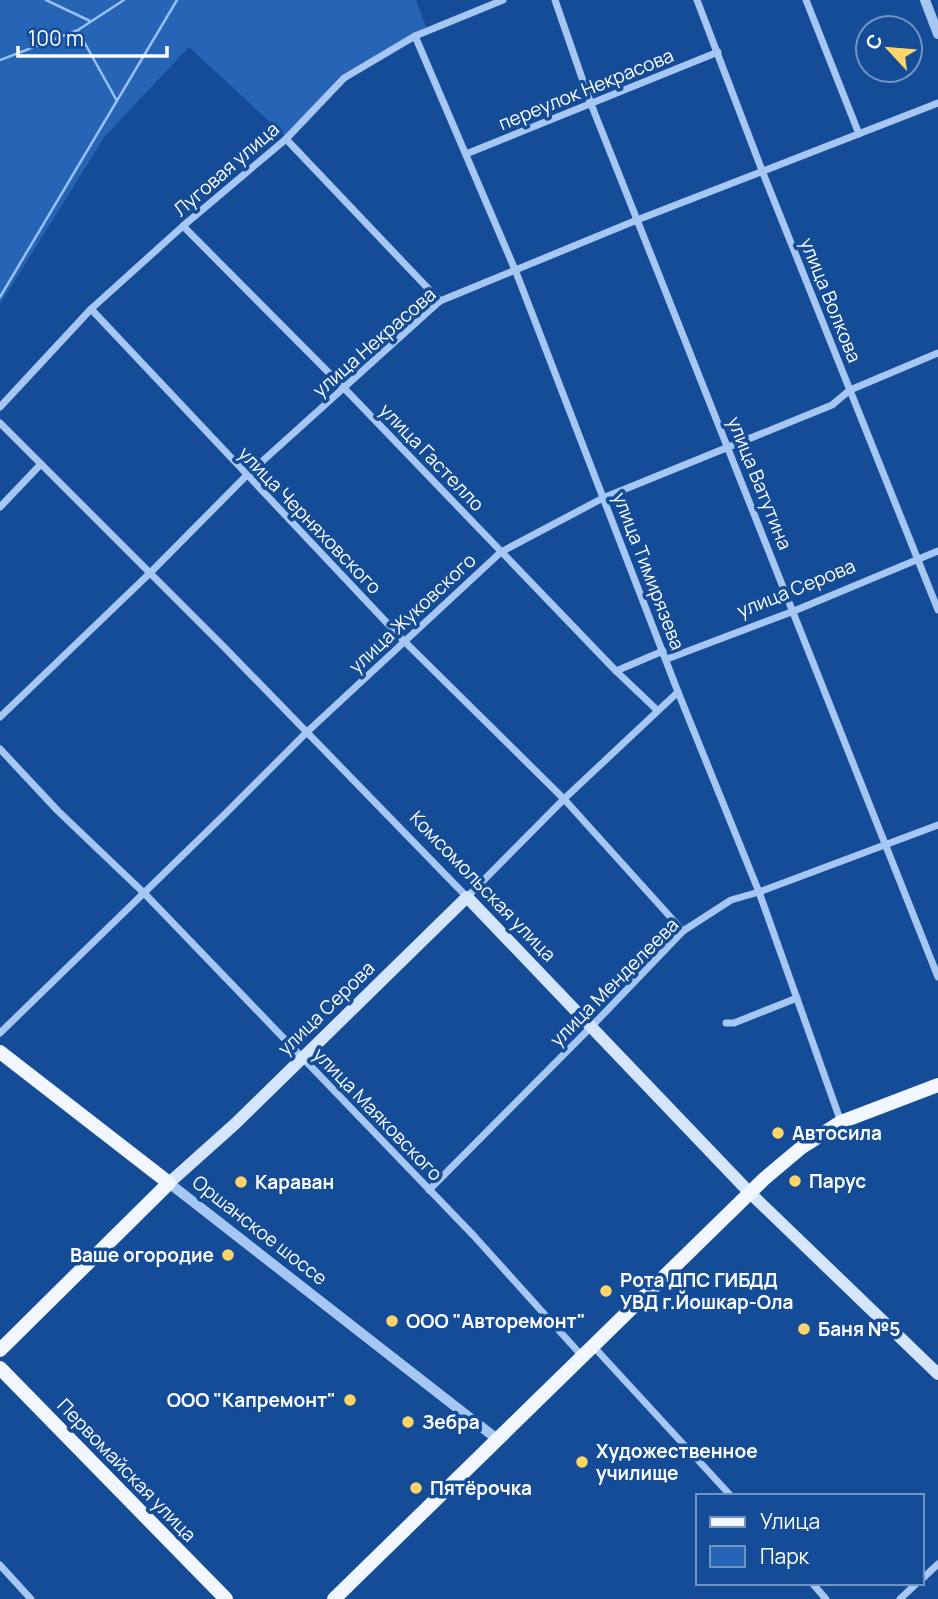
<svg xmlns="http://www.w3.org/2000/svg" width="938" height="1599" font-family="Manrope,sans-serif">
<rect width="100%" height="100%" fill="#144c98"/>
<path fill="#2665b6" d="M0,0H416L426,27L341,75L285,136L189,47L105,136L0,304Z"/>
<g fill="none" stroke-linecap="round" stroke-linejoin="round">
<g stroke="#98c2f6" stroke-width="2.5">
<path d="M46,0L90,21"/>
<path d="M78,31L117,101"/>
<path d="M0,60L78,30L124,0"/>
<path d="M0,297L177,0"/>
</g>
<g stroke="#a6c7f3" stroke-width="7">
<path d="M555,0L591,104L938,977"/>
<path d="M697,0L763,173L938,610"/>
<path d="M806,0L859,134"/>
<path d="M415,36L516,272L678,692L759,892L841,1122"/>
<path d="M286,139L440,301"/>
<path d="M466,154L718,52"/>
<path d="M183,226L344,388L616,671L657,710"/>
<path d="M91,309L404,641L564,799L683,931"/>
<path d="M0,407L91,309L183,226L286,139L344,78L415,36L503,0"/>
<path d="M0,423L225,648L467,897L564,799L678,692"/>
<path d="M0,507L41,464"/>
<path d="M667,659L794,611L938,551"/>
<path d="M616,671L663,651"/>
<path d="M0,717L150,573L246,476L440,301L637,220L938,103"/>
<path d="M0,749L58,811L145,894L474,1236L582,1356"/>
<path d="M726,1023H734L797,998"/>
<path d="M0,1033L223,816L307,732L501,552L603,498L832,405L850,390L938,353"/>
<path d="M429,1190L592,1026L683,931L731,900L759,892L938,825"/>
<path d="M593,1346L731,1496"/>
<path d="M0,1565L31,1599"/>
<path d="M922,1579L938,1564"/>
<path d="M812,1583L826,1599"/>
<path d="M900,1599L917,1583"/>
</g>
<g stroke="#a6c7f3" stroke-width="10">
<path d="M925,0L938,34"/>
<path d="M169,1183L497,1439"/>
</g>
<path stroke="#d5e5fc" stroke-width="12" d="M169,1183L236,1123L467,897L749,1192L938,1374"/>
<g stroke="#f1f6ff" stroke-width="14">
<path d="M0,1052L169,1183L0,1350"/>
<path d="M0,1368L226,1599"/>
<path d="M334,1599L764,1179L802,1147L841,1122L938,1085"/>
</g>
</g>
<g fill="#ffd567" stroke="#144c98" stroke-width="2.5">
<circle cx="778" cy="1133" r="7"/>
<circle cx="795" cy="1181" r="7"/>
<circle cx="241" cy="1182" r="7"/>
<circle cx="228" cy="1255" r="7"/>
<circle cx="606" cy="1291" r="7"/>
<circle cx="392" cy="1321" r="7"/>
<circle cx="804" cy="1329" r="7"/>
<circle cx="350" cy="1400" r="7"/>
<circle cx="408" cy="1422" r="7"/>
<circle cx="582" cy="1462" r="7"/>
<circle cx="416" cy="1488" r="7"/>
</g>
<g text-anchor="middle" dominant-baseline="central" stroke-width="7" stroke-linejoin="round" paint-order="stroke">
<g font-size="19" fill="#fff" stroke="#144c98">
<text transform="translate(586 89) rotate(-22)">переулок Некрасова</text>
<text transform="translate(226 169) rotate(-41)">Луговая улица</text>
<text transform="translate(831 300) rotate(68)">улица Волкова</text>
<text transform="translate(374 342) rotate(-41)">улица Некрасова</text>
<text transform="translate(432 457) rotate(46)">улица Гастелло</text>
<text transform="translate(760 483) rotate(68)">улица Ватутина</text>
<text transform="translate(310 520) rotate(46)">улица Черняховского</text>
<text transform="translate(649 571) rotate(69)">улица Тимирязева</text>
<text transform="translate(796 588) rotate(-22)">улица Серова</text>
<text transform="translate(412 613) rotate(-43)">улица Жуковского</text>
<text transform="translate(483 886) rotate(46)">Комсомольская улица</text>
<text transform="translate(614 982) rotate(-45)">улица Менделеева</text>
<text transform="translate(326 1008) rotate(-44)">улица Серова</text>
<text transform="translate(378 1114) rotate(46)">улица Маяковского</text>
<text transform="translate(260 1230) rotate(38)">Оршанское шоссе</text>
<text transform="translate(127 1470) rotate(46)">Первомайская улица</text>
</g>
<g font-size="19" font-weight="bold" fill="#fff" stroke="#144c98" text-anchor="start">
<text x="792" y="1133">Автосила</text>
<text x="809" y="1181">Парус</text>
<text x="255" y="1182">Караван</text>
<text x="214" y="1255" text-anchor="end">Ваше огородие</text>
<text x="620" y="1280">Рота ДПС ГИБДД<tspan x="620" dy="22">УВД г.Йошкар-Ола</tspan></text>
<text x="406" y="1321">ООО "Авторемонт"</text>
<text x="818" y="1329">Баня №5</text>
<text x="336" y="1400" text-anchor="end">ООО "Капремонт"</text>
<text x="422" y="1422">Зебра</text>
<text x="596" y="1451">Художественное<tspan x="596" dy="22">училище</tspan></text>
<text x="430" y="1488">Пятёрочка</text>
</g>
</g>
<rect x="696" y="1494" width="228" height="91" fill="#144c98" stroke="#7294c1" stroke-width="2"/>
<rect x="710" y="1517" width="35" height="10" fill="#f1f6ff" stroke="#7294c1" stroke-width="2"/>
<text x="760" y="1529" font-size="21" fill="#ffffff">Улица</text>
<rect x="710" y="1546" width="35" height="21" fill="#2665b6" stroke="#7294c1" stroke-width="2"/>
<text x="760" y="1564" font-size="21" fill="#ffffff">Парк</text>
<g transform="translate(889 49) rotate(296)"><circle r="33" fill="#144c98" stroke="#7294c1" stroke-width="2"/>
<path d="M0-5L12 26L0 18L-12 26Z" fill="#ffd567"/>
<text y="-10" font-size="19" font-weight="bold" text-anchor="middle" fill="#ffffff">С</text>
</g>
<path d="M18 46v10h149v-10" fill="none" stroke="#ffffff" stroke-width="3.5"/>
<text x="28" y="46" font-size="21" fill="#ffffff" stroke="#144c98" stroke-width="5" paint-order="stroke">100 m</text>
</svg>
